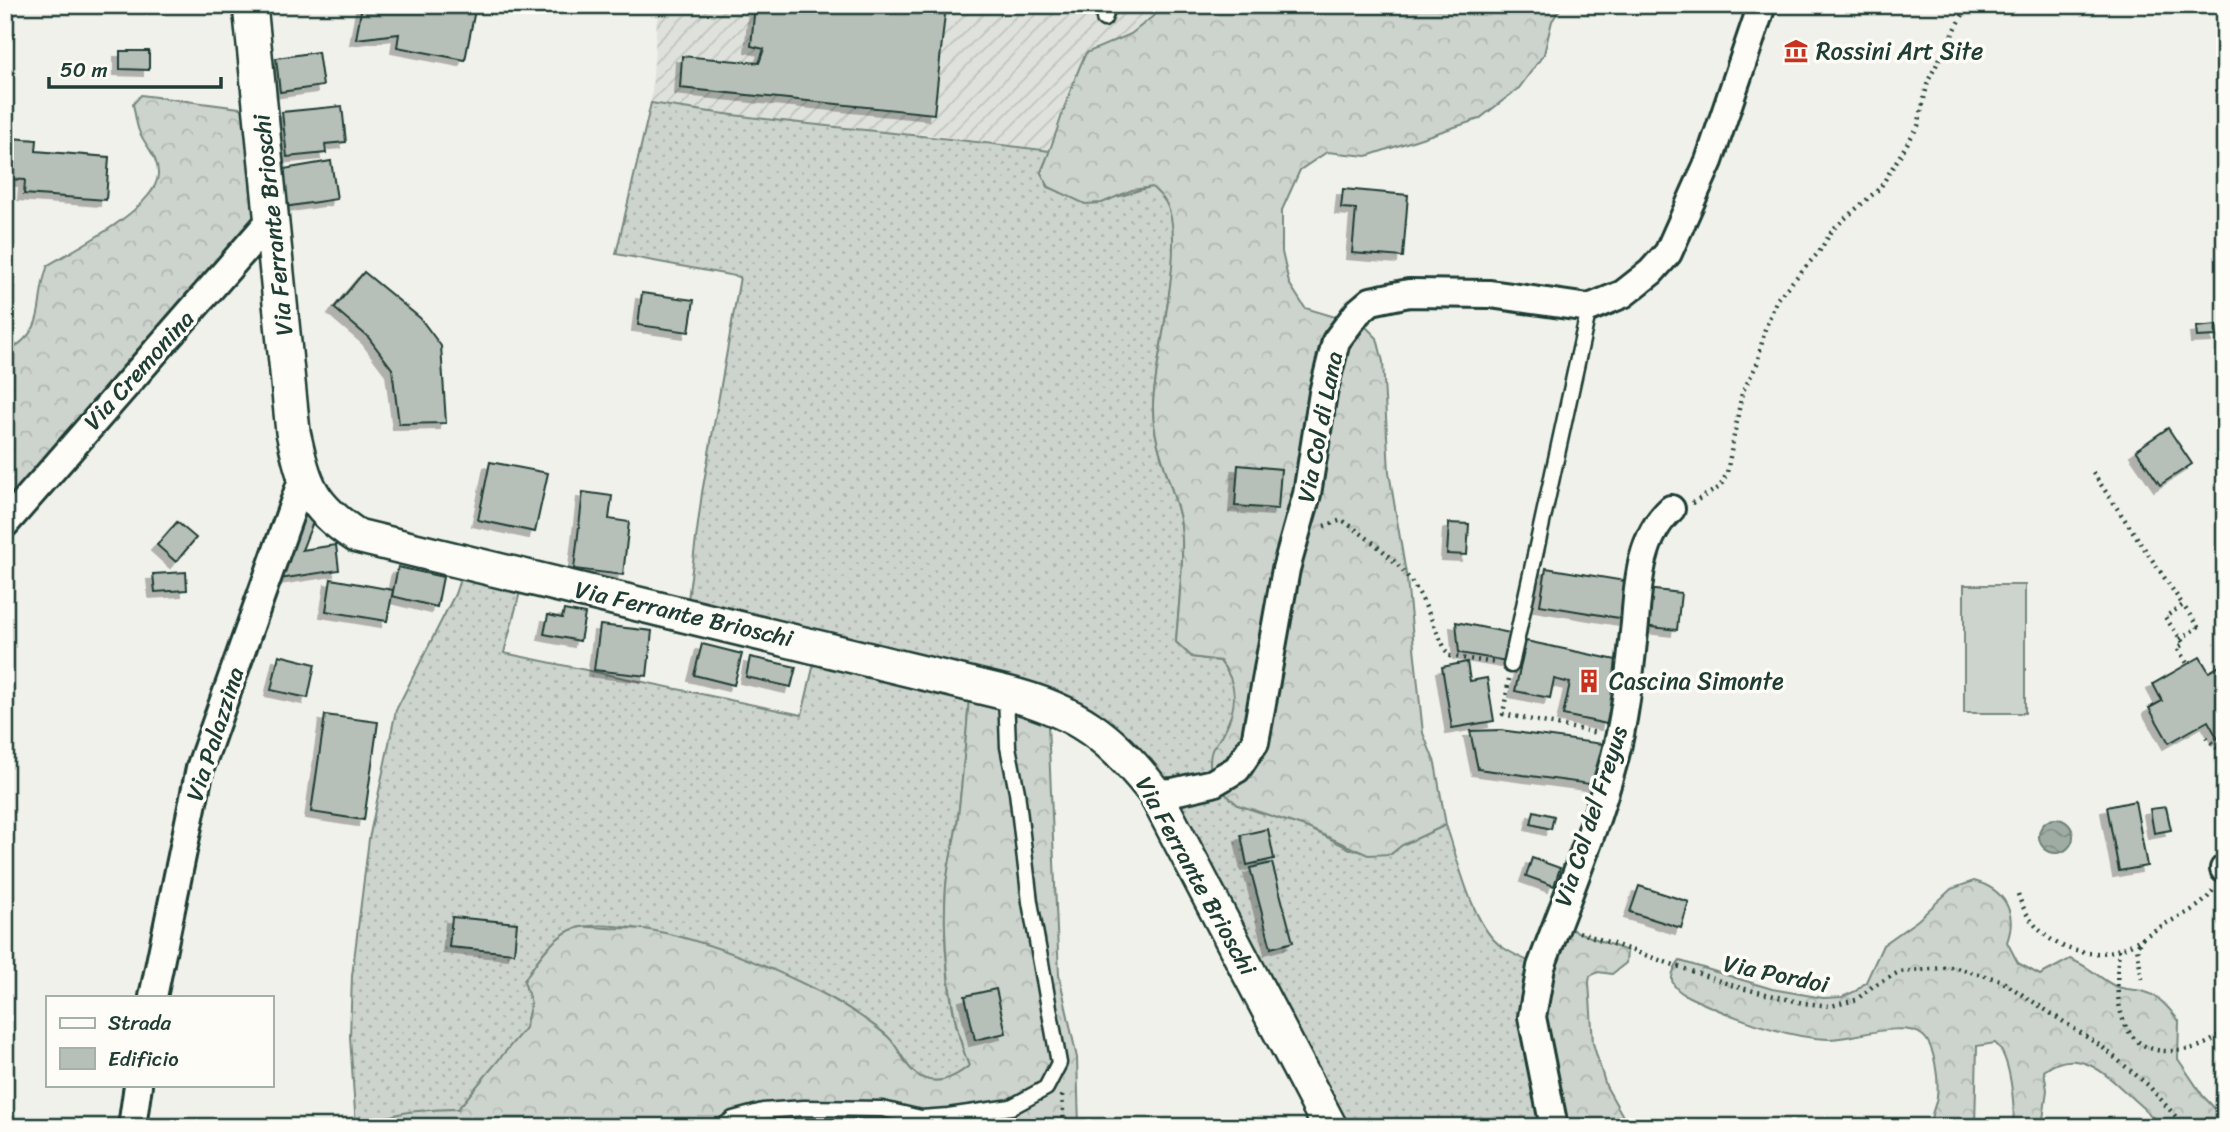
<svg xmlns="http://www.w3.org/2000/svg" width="2230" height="1132" font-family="Sriracha,sans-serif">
<defs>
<pattern id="industrial-furrows" width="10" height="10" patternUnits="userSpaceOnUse" patternTransform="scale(1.75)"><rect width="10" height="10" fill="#dfe2dc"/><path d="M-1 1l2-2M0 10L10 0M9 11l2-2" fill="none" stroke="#bfc3bd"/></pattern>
<pattern id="grass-dots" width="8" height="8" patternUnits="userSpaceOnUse" patternTransform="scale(1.75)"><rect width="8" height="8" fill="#cdd3cd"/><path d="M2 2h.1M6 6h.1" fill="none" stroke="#b0b6b1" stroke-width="1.8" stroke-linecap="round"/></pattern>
<pattern id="forest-crowns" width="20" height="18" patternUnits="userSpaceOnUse" patternTransform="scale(1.75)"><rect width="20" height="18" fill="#cdd3cd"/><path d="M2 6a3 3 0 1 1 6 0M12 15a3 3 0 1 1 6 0" fill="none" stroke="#b0b6b1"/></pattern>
<pattern id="water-waves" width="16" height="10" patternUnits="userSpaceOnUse" patternTransform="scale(1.75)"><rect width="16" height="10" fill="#9faca4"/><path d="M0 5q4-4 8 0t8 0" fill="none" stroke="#818d86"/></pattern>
<filter id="shadow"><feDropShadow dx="-6" dy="6" stdDeviation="0" flood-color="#0004"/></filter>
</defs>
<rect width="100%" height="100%" fill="#f0f1eb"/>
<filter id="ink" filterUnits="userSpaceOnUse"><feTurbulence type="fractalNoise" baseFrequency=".0143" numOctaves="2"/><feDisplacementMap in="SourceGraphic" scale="14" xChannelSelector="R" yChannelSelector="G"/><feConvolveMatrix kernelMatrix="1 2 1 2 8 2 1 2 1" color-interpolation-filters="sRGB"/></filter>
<g filter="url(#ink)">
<path fill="url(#industrial-furrows)" d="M658,5H1167L1131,34L1086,53L1050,151L924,134L852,130L717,114L651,103Z"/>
<path fill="url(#grass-dots)" stroke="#768880" stroke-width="2" d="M651,103C784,125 917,133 1050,151L1041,172L1048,187C1067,194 1095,199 1115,197C1123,197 1141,188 1153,187C1157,191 1164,197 1167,203C1187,243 1155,357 1153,405C1152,445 1172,481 1180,519C1186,549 1178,609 1176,642L1192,657L1220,661C1247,693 1232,720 1212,751L1238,805L1309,828L1352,850L1391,854L1402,845L1446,825C1458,859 1472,926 1502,947C1514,955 1528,961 1541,967L1554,1127H1330L1131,762L970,685C967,729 963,773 958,818C955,841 948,864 946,886C942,943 948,1013 969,1066C954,1078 935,1088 916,1074C906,1067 899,1050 891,1040C883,1030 868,1022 857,1014C801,975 649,915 581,927C555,932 537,960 524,981L531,1003L525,1029L458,1109C433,1110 411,1112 387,1117C375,1120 369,1127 356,1127L350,1037L352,976L369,839L396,710L455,594L465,564L524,577L504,653L802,715L818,646L686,615L702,493L740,277L616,254Z"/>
<g fill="url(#forest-crowns)" stroke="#768880" stroke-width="2">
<path d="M1167,5H1563L1552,21L1544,54L1519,88L1479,119L1367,156L1327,152L1300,170L1282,210V252L1289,283L1305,308L1365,326L1377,338L1383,362L1389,472L1407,580L1423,733L1435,763L1446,825L1402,845L1391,854L1368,855L1308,828L1238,805L1213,783C1211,772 1208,760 1212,750C1215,744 1221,738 1224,732C1238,706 1238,683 1220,661L1192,657L1176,642C1178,609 1186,549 1180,519C1172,481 1152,445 1153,404C1155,358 1187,241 1166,203C1163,197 1157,192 1152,187L1132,190L1102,203L1085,204L1049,187L1041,173C1058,133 1067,92 1086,53L1131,34Z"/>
<path d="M141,95L262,111L274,216L5,524V354C52,325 32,307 48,265C75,249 155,209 158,175C159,157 145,146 139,131C136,123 135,113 133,104Z"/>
<path d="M970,684L1048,724L1059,975L1077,1058L1079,1127H368C394,1109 428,1110 458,1109L525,1028L531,1003L524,981C537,960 555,932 581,927C589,926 599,928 607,928C621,929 636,927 650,930C721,943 833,990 887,1036C899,1046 904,1066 916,1074C935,1088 954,1078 969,1066C949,1015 942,940 946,886C948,863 955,840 958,817C963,773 967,729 970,684Z"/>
<path d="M1974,881C2004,889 2018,912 2007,942L2018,963L2040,975L2070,959C2087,965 2098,977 2113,985C2124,991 2135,988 2145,992C2160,996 2170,1010 2179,1021L2178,1059L2203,1096L2225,1119V1127H2161C2153,1116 2143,1108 2134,1100C2108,1076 2079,1044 2044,1071L2047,1090L2042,1127H2013C2015,1106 2011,1056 1995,1043L1977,1046L1975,1127H1931C1929,1115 1936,1107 1937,1096C1939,1081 1935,1044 1922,1035C1903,1020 1852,1039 1828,1039C1786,1038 1727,1015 1689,997C1671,988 1666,978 1680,961L1772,989L1823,998L1842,997L1856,991L1866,982L1883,945L1918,920L1951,889Z"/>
<path d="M1557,924L1627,951L1626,963L1612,974L1598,972L1590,976L1589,982L1593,1043L1606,1086L1629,1127H1554L1532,1017Z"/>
</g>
<rect fill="#cdd3cd" stroke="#768880" stroke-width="2" x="1964" y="585" width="61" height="128"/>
<circle fill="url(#water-waves)" stroke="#6c8077" stroke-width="2" cx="2056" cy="836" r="17"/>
<g fill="#b6bfb8" stroke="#1f3d34" stroke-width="2" filter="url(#shadow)">
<path d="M362,5H476L465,60L397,47L399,34L356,39Z"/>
<path d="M755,5H946L934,114L680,88L682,56L759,63L764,49L751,46Z"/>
<path d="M120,51H149V70L120,69Z"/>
<path d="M318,52L323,86L280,92L276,58Z"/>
<path d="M342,106L346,142L325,144L326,153L287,157L282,112Z"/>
<path d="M10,138L37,140L36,151L109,157L106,200L24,194L25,180L7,179Z"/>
<path d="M331,161L337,199L284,207L278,170Z"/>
<path d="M1343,189L1408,195L1403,257L1352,253L1356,209L1341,208Z"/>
<path d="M364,272L420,318L441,346L446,423L399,424L392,369L368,337L334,308Z"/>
<path d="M642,293L694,300L689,332L638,325Z"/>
<path d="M2216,325L2217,336L2197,337L2196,327Z"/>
<path d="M2168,428L2192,464L2160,485L2136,450Z"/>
<path d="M490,462L548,473L535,532L478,520Z"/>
<path d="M1238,465L1281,469L1278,509L1235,506Z"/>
<path d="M583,492L612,496L609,519L629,522L623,575L574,569Z"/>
<path d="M298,508L315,517L302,550L336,545L339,570L273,580Z"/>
<path d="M177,522L196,538L176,562L157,545Z"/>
<path d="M1449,523L1469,524L1467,555L1447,554Z"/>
<path d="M398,567L443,577L437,607L392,596Z"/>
<path d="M1546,568L1631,582L1625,619L1540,605Z"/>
<path d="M186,572L187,590L155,592L153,574Z"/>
<path d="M331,579L393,590L387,621L326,611Z"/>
<path d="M1646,589L1681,593L1677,630L1643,626Z"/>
<path d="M564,610L585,614L580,641L544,634L548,615L562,618Z"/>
<path d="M1456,622L1510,633L1507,661L1459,653Z"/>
<path d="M600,625L652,631L647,676L594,670Z"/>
<path d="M1526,641L1621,661L1607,724L1563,715L1570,683L1554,679L1550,698L1515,691Z"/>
<path d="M702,644L742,654L734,685L694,675Z"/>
<path d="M279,655L315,664L308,698L271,690Z"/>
<path d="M750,657L796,667L791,687L746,677Z"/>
<path d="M2200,657L2209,672L2225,663V735L2218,739L2208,721L2169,743L2149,708L2162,701L2153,684Z"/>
<path d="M1467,662L1470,681L1487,678L1494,721L1452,728L1442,667Z"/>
<path d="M325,715L378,722L364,820L311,812Z"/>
<path d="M1500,730L1603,744L1597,785L1478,769L1470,731Z"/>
<path d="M2135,801L2147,866L2119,871L2107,807Z"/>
<path d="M2166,807L2171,830L2154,833L2150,809Z"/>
<path d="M1534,811L1554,816L1551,829L1531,824Z"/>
<path d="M1268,829L1274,859L1247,865L1241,835Z"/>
<path d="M1532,858L1560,868L1554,886L1526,876Z"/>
<path d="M1272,863L1293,942L1271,948L1250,868Z"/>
<path d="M1639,886L1689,902L1681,928L1630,912Z"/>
<path d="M452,917L517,923L514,953L449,947Z"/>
<path d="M996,989L1006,1033L975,1040L965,996Z"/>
</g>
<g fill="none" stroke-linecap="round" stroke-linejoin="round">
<g stroke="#1f3d34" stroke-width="19">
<g id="service">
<path d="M1104,19L1109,5"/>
<path d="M1511,665L1589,308"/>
<path d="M722,1127L733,1119L763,1111L804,1108L882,1109L921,1118L948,1116L1011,1107L1046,1088L1059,1063L1030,902L1017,792L1008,747L1006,694"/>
</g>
</g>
<g stroke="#1f3d34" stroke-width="32">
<g id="minor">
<path d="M5,524L274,216"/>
<path d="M1155,793L1173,792L1213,783L1237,769L1255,742L1286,569L1307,494L1323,393L1336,341L1358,312L1371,301L1409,293L1490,294L1589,308L1623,294L1651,272L1668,253L1709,161L1762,5"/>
<path d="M2224,869L2225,868"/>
<path d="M153,997L200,768L303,477"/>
<path d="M132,1127L138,1085"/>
<path d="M1554,1127L1532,1017L1541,967C1566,899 1595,831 1614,760C1626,715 1630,669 1635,623C1638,583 1640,537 1671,509"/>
</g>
</g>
<g stroke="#1f3d34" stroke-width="38">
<path id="tertiary" d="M250,5L293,432C305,486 310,505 357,536L1006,693C1075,710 1112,737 1155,793L1330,1127"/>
</g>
<g stroke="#1f3d34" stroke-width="4.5" stroke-dasharray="2 5" stroke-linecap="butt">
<path d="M2093,473L2183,605L2165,617L2184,644L2177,648L2187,663"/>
<path d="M1692,503L1720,487L1727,473L1742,393L1757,364L1765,329L1777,299L1819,252L1833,229L1880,188L1918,126L1928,81L1968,5"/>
<path d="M1324,526L1342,520C1374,542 1405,565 1423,601C1432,620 1439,638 1449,656L1496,663"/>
<path d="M2180,639L2198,627L2183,605"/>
<path d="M1509,679L1503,714L1597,733"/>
<path d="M2206,737L2225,756"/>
<path d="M2018,894C2031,937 2075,964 2120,949C2136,944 2152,931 2167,923C2184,914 2205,906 2214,888"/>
<path d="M1579,932L1737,987L1803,1003L1831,1006L1856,1000L1873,986L1899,972L1953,967L2000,980L2102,1047L2148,1085L2185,1127"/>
<path d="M2119,949C2114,998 2116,1060 2182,1050C2199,1048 2214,1042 2225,1029"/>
<path d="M2142,979L2137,947L2144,936"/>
<path d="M1062,1095L1064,1127"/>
</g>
<use href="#service" stroke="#fdfcf7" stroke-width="14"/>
<use href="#minor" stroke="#fdfcf7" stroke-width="26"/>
<use href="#tertiary" stroke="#fdfcf7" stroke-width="33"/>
</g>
</g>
<defs>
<g id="museum-bare" transform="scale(1.89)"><path d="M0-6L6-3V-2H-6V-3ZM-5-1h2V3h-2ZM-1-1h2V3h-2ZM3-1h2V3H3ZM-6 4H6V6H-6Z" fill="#c8321e" stroke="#fdfcf7" stroke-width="2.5" paint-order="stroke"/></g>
<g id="building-bare" transform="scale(1.89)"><path d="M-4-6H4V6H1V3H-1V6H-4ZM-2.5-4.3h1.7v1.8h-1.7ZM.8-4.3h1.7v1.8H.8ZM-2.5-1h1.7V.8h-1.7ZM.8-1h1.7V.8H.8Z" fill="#c8321e" stroke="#fdfcf7" stroke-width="2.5" paint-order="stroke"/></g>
</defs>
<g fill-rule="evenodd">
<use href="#museum-bare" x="1796" y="51"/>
<use href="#building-bare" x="1589" y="681"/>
</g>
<g text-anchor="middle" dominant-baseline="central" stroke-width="7" stroke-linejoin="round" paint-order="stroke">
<g font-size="24" fill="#1f3d34" stroke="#fdfcf7" text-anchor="start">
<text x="1816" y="51">Rossini Art Site</text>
<text x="1609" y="681">Cascina Simonte</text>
</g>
<g font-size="24" fill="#1f3d34" stroke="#fdfcf7">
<text transform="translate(273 225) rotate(-96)">Via Ferrante Brioschi</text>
<text transform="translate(139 370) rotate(-48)">Via Cremonina</text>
<text transform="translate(1320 427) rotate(-79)">Via Col di Lana</text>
<text transform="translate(684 614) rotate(13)">Via Ferrante Brioschi</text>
<text transform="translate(215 734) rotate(-72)">Via Palazzina</text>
<text transform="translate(1591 816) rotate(-72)">Via Col del Freyus</text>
<text transform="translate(1196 876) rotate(61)">Via Ferrante Brioschi</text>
<text transform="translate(1776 974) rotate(12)">Via Pordoi</text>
</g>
</g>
<rect width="2230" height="1132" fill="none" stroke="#fdfcf7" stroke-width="28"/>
<rect x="14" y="14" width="2202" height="1104" fill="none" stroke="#1f3d34" stroke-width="2.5" filter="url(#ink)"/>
<rect x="46" y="996" width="228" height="91" fill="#fdfcf7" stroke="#a4b0a9" stroke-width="2"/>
<rect x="60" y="1018" width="35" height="10" fill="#fdfcf7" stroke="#a4b0a9" stroke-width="2"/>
<text x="108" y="1030" font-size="21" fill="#1f3d34">Strada</text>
<rect x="60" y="1048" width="35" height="21" fill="#b6bfb8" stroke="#a4b0a9" stroke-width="2"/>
<text x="108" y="1066" font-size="21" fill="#1f3d34">Edificio</text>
<path d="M49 77v10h172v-10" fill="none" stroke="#1f3d34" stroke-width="3.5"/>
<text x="60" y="77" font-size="21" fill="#1f3d34" stroke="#fdfcf7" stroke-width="5" paint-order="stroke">50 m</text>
</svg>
